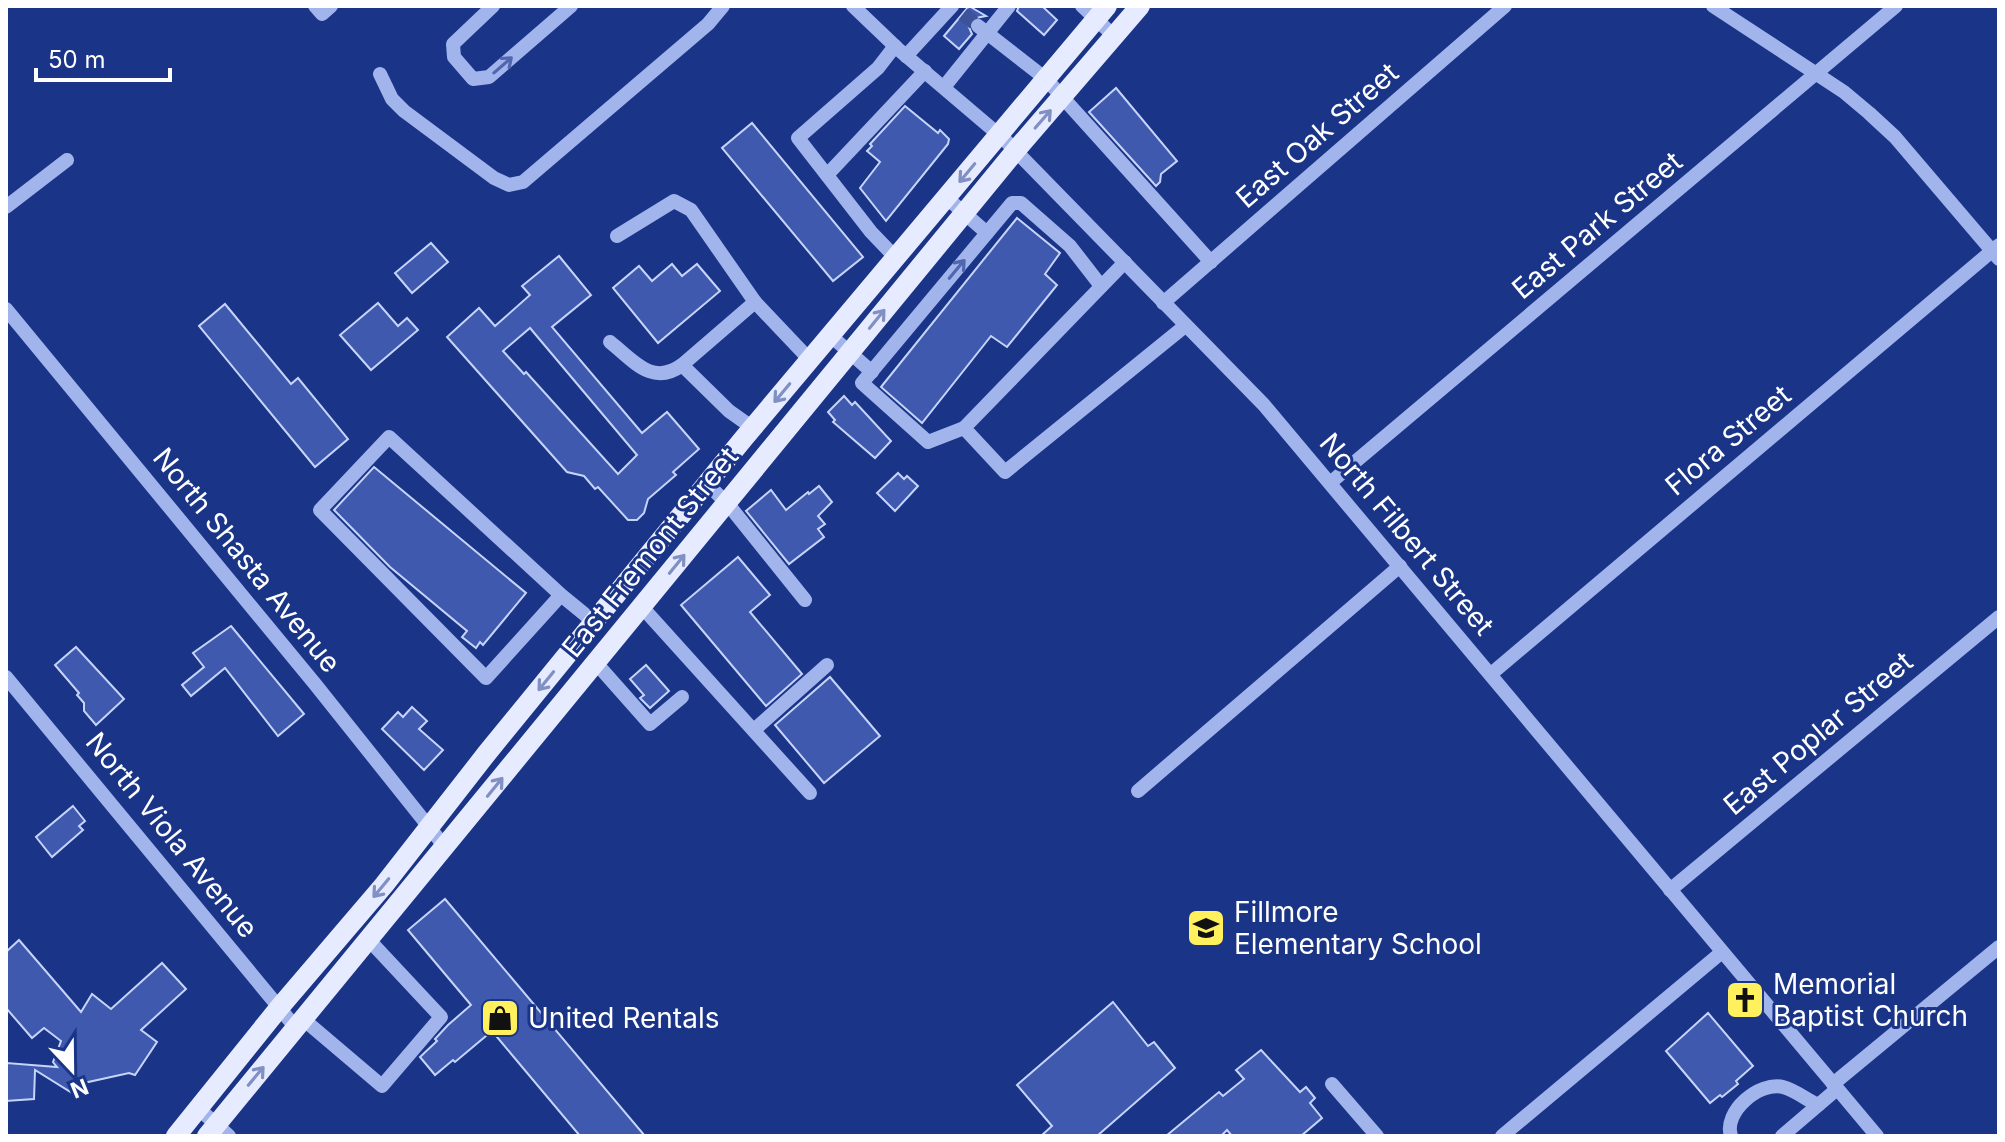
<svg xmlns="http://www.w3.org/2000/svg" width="2005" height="1142" font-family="Inter,sans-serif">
<rect width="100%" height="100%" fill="#1a3487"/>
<g fill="#3e59ae" stroke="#c7d4f9" stroke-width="2" fill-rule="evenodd">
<path d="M969,6L986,16L971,19L968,25L972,34L959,49L944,36Z"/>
<path d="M1019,6H1042L1057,20L1044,35L1017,11Z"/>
<path d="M1116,88L1177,161L1161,174L1160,182L1156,186L1089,112Z"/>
<path d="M905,106L938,133L940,130L949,139L948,144L886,221L860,188L880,162L867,151L872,146L870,144Z"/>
<path d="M752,123L863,257L833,281L722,148Z"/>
<path d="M1017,218L1060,253L1045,274L1057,285L1007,347L991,336L922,423L881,387Z"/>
<path d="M431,243L448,262L412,293L395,273Z"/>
<path d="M559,256L591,295L552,327L642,433L667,412L699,449L673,472L676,475L648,499L644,513L637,520H628L598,487L595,489L584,476L567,472L447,337L479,308L495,326L530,295L522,286ZM530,328L637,455L618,474L526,372L524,374L503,351Z"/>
<path d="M672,264L682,276L697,264L720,291L658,343L613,288L639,266L652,281Z"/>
<path d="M378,303L398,326L407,318L418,330L371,370L340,335Z"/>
<path d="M225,304L291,384L298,378L348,439L315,467L199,326Z"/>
<path d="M844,396L852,405L855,402L891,441L875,458L833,422L835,420L828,412Z"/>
<path d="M374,467L526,593L483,645L480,642L476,648L462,637L467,631L390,567L334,510Z"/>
<path d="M898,473L904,479L907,476L918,486L895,511L877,493Z"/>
<path d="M819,486L832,502L818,516L825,524L818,529L824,537L789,564L746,511L771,490L786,510L808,492L809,494Z"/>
<path d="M738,557L770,595L750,612L802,674L766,706L681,605Z"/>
<path d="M231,626L304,714L278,736L225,668L191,696L182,685L204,667L193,653Z"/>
<path d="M76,647L124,699L96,725L84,711V703L77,695L79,693L55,665Z"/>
<path d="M646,665L669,691L650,708L640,698L644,695L630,679Z"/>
<path d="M830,677L880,736L824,783L775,725Z"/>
<path d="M412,707L427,721L419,729L443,750L424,770L382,729L398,712L403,717Z"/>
<path d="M73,806L85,821L79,826L83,830L52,857L36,837Z"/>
<path d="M445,899L645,1136H580L492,1031L455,1062L453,1060L435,1075L420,1057L437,1041L435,1039L448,1025L471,1005L408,930Z"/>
<path d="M19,940L81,1012L92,994L111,1009L162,963L186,989L141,1030L157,1042L135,1075L129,1073L84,1083L77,1096L35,1070L34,1099L6,1101L7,1063L57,1067L53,1062L61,1041L44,1028L32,1038L6,1008V952Z"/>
<path d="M1113,1002L1148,1046L1154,1042L1175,1068L1097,1136H1041L1052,1126L1017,1085Z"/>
<path d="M1708,1013L1753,1066L1736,1081L1738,1084L1722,1097L1720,1095L1710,1103L1666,1051Z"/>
<path d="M1261,1050L1300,1092L1306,1087L1315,1098L1310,1103L1322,1118L1301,1136H1232L1227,1130L1221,1136H1166L1219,1092L1223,1096L1244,1079L1236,1070Z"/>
</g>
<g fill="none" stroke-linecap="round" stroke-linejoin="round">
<path stroke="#3c5299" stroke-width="14" stroke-dasharray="14 7" stroke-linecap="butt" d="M963,14L978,26"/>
<g stroke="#a2b4ec" stroke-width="14">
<path d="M315,6L322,14L331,6"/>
<path d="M493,6L453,44L454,57L473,79L489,77L571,6"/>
<path d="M853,6L898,49L1005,140L1264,405L1877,1136"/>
<path d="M1082,6L1114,36"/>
<path d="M1713,6L1844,92L1869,113L1895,137L1999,259"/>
<path d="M978,26L1046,79L1211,262"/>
<path d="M895,46L878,68L798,138L871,232L896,258"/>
<path d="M906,56L952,6"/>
<path d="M380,74L392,99L404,111L494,178L509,185L523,182L708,24L723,6"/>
<path d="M944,87L1009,6"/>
<path d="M827,175L925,71"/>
<path d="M947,198L987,233"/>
<path d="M6,207L67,160"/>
<path d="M617,236L674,201L691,210L755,302"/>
<path d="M1125,262L964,428L1005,472L1185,326"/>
<path d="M1163,303L1505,6"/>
<path d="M6,309L315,684L445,847"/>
<path d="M831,336L872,372"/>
<path d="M610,342C633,360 652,387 682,365"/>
<path d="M753,428L729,411L682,365L755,302L810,360"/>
<path d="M964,428L928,442L862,383L1012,203H1021L1070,246L1101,286"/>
<path d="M1330,483L1896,6"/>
<path d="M707,484L727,503L805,600"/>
<path d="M561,595L486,678L320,510L389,437L561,595L594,622"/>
<path d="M642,607L810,793"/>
<path d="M596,663L650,724L682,697"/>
<path d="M1491,674L1999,245"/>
<path d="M6,677L296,1028"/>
<path d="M754,730L827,665"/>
<path d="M1138,791L1400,566"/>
<path d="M1670,890L1999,617"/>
<path d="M303,1019L382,1086L441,1017L369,940"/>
<path d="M1332,1084L1377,1136"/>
<path d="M1833,1084L1999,947"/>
<path d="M198,1108L229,1136"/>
<path d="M1502,1136L1722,952"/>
<path d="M1731,1136C1723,1112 1759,1081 1783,1087C1795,1090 1807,1100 1818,1105"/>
<path d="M1782,1136L1837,1089"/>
</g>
<g stroke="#e7ebff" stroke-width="20">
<path d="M176,1136L279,1008L384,885L487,753L744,438L1107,6"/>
<path d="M207,1136L1016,150L1140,6"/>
</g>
</g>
<defs><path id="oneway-shaft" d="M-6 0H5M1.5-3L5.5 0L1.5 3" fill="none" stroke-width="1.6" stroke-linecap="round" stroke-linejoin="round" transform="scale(2)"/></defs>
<g stroke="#5067af">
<use href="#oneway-shaft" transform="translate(503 65) rotate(-41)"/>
<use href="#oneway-shaft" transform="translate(957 269) rotate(-50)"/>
</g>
<g stroke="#8090c3">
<use href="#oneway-shaft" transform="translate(1043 119) rotate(-49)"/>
<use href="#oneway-shaft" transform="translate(967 173) rotate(130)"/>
<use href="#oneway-shaft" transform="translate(877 319) rotate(-51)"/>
<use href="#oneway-shaft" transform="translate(782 393) rotate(130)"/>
<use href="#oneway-shaft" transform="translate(677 564) rotate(-51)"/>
<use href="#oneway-shaft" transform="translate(546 681) rotate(129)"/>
<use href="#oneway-shaft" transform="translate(495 787) rotate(-51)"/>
<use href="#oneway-shaft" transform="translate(381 888) rotate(130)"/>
<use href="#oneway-shaft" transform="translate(256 1076) rotate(-50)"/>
</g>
<defs>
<g id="school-square" transform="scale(2)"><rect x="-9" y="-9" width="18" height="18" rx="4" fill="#fff05d" stroke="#1a3487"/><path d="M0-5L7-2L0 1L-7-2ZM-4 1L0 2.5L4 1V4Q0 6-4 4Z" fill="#111"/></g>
<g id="church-square" transform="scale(2)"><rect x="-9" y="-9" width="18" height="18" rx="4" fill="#fff05d" stroke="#1a3487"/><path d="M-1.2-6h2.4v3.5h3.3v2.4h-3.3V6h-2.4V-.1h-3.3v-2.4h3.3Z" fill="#111"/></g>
<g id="shop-square" transform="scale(2)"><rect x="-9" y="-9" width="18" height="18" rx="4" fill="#fff05d" stroke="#1a3487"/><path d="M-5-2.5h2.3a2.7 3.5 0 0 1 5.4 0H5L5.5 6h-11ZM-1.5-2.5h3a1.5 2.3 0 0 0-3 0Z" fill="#111"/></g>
</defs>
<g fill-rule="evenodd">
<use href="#school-square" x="1206" y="928"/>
<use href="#church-square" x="1745" y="1000"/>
<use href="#shop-square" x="500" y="1018"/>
</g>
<g text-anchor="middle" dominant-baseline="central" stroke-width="6" stroke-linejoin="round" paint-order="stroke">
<g font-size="28" fill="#fff" stroke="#1a3487">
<text transform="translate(1317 135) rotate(-41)">East Oak Street</text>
<text transform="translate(1597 225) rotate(-40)">East Park Street</text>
<text transform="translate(1728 440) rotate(-40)">Flora Street</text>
<text transform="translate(1407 534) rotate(50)">North Filbert Street</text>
<text transform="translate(650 552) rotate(-51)">East Fremont Street</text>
<text transform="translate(247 560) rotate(51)">North Shasta Avenue</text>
<text transform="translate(1818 733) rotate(-40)">East Poplar Street</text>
<text transform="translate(172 835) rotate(51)">North Viola Avenue</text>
</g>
<g font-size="28" fill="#fff" stroke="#1a3487" text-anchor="start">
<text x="1234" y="912">Fillmore<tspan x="1234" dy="32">Elementary School</tspan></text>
<text x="1773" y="984">Memorial<tspan x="1773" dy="32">Baptist Church</tspan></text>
<text x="528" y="1018">United Rentals</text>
</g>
</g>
<rect width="2005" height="1142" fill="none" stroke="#ffffff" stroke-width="16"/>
<g transform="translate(72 1070) rotate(158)" stroke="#1a3487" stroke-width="6" paint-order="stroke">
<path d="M0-6L14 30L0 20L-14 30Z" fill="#ffffff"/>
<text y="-12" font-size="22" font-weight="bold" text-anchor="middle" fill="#ffffff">N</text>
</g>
<path d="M36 68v12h134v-12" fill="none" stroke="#ffffff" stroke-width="4"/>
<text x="48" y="68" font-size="24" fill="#ffffff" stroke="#1a3487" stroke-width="6" paint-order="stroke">50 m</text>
</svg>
